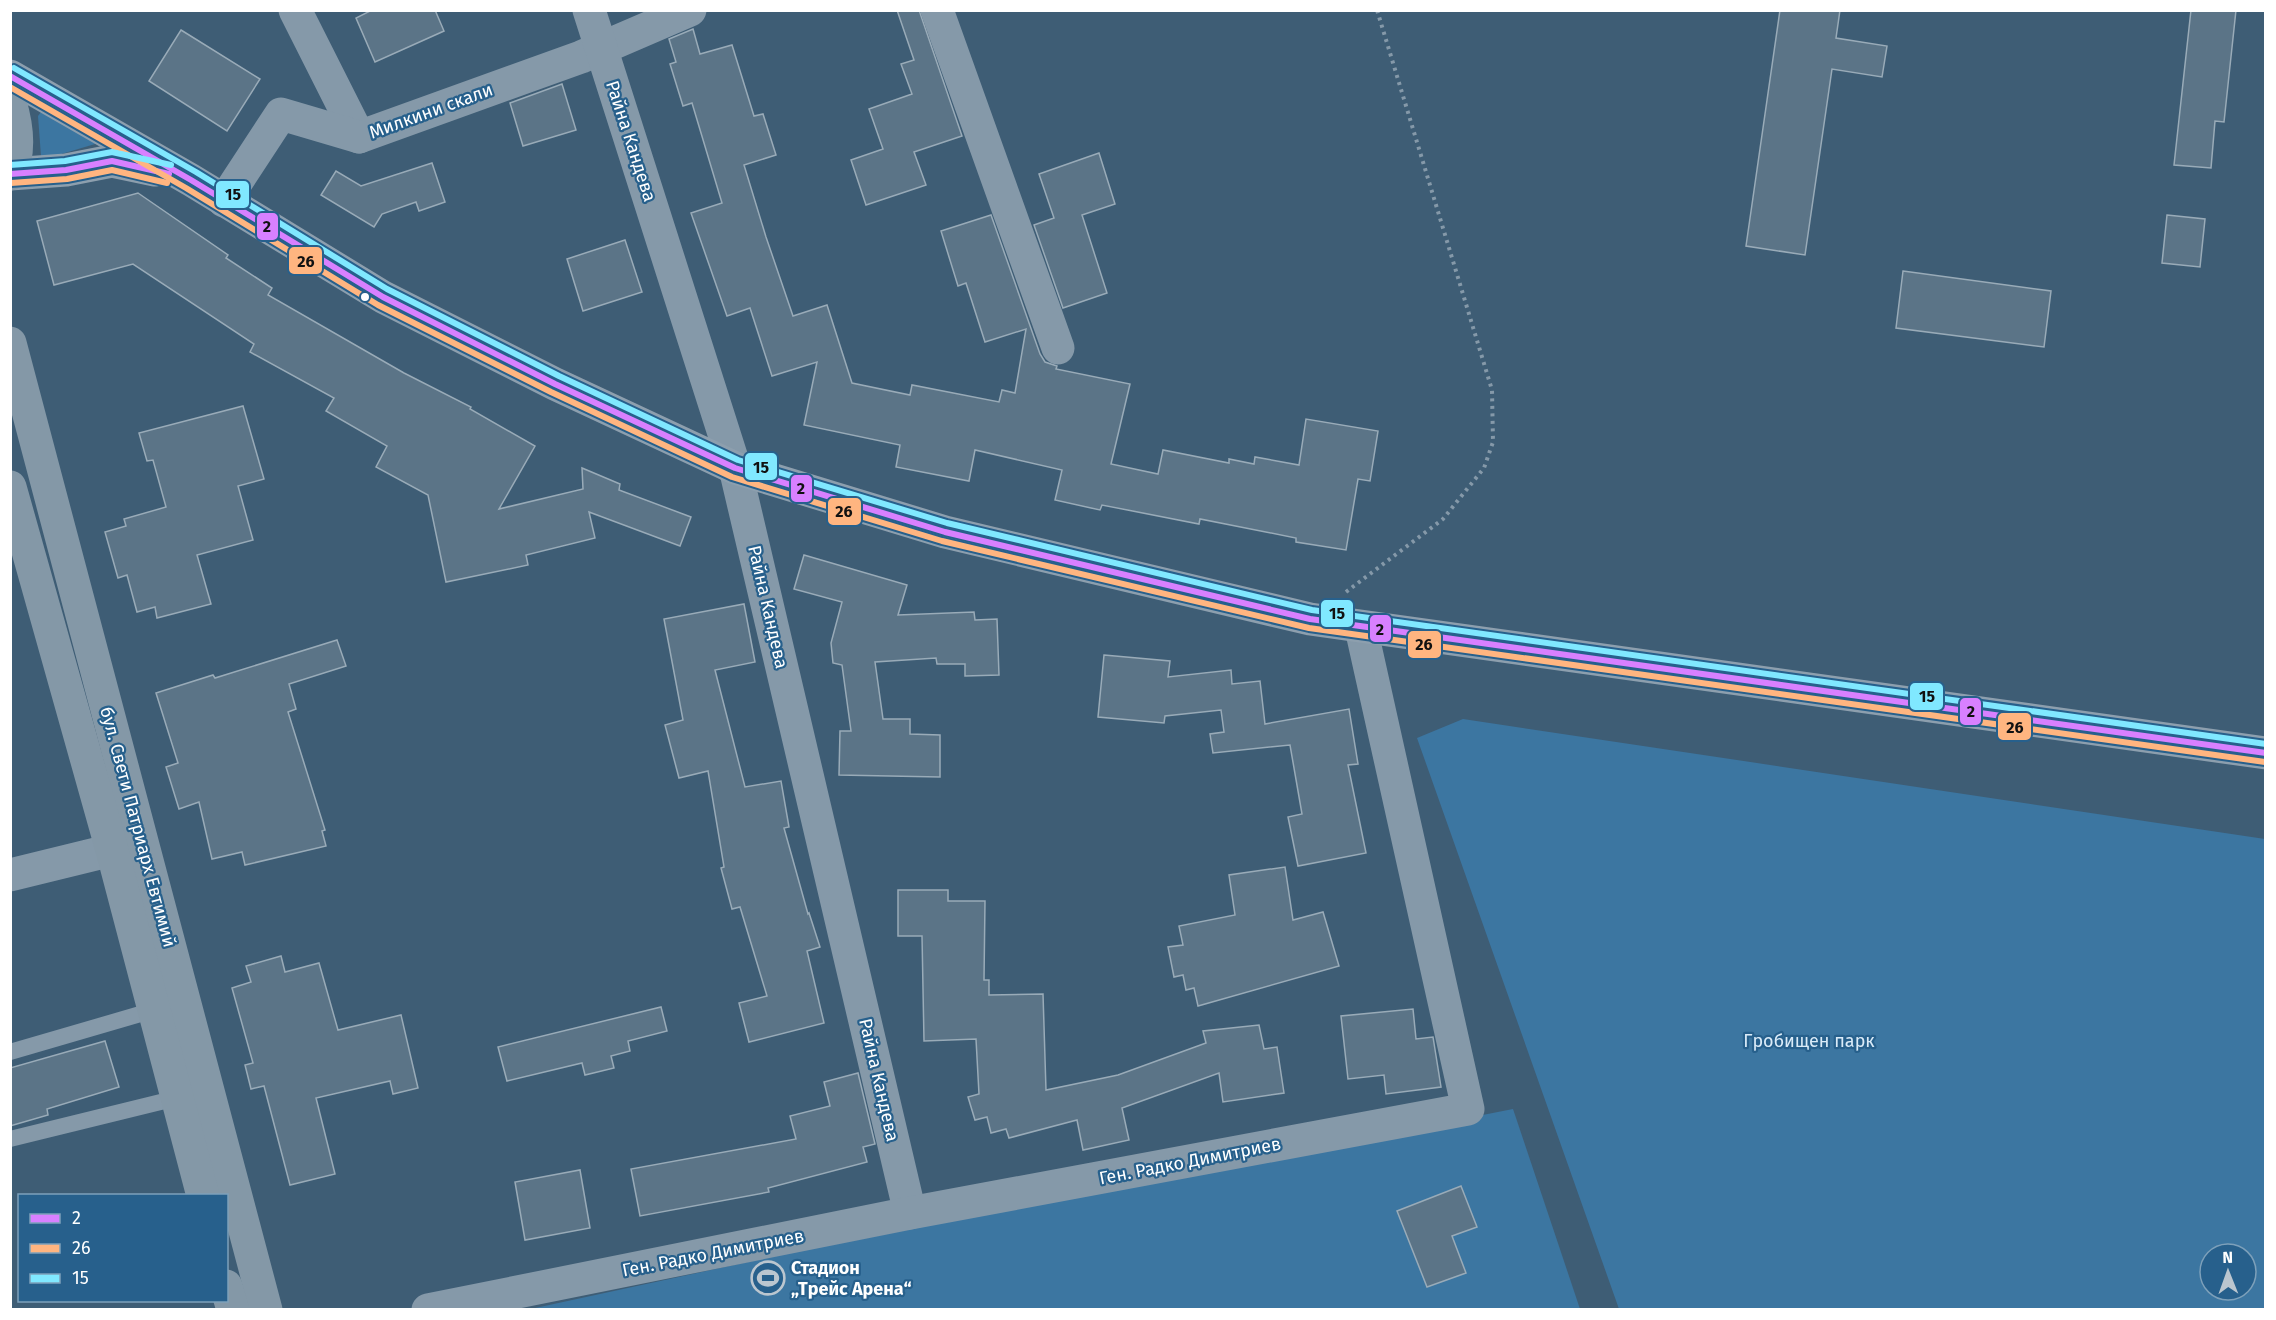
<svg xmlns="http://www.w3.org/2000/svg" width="2276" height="1320" font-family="'Fira Sans',sans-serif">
<rect width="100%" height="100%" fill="#3e5d75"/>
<g fill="#3c76a1" fill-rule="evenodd">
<path d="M41,112L96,142L95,144L48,158L41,156L38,116Z"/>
<path d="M1463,719L2265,839V1309H1619L1417,738ZM2210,1254H2246V1290H2210Z"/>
<path d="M1513,1109L1580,1309L526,1310L845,1241Z"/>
</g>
<g fill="#5b7487" stroke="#99abb8" stroke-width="1.5">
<path d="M372,10H435L444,31L375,62L356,18Z"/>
<path d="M897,10H919L962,136L914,152L926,185L866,205L851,160L883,149L869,109L912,94L901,64L914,60Z"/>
<path d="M1780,10H1840L1836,38L1887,46L1882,77L1832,69L1805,255L1746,246Z"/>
<path d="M2191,10H2236L2224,122L2215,121L2211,168L2174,165Z"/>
<path d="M693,29L700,54L732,45L754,116L763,114L776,155L744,165L766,237L793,316L827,305L852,383L910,395L912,385L999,402L1002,390L1015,393L1026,329L985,342L966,283L958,286L941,231L991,215L1040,354L1045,362L1057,366L1056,369L1130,384L1111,464L1158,474L1163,450L1229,463V459L1254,464L1255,457L1299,465L1306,419L1378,431L1370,481L1358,479L1346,550L1296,542V538L1200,519L1199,524L1102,505L1100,510L1055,500L1062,470L975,450L969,481L896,467L900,445L804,425L817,362L772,376L750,308L727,316L691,213L722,203L692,103L683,106L670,64L676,62L669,39Z"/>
<path d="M181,30L260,79L227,131L149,81Z"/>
<path d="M562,84L576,130L523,146L510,103Z"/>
<path d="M1099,153L1115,204L1082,215L1107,293L1063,308L1034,225L1054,218L1039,174Z"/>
<path d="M432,163L445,202L419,211L416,202L382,214L374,227L321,195L336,171L361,186Z"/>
<path d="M138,193L228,255L226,258L272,288L268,295L404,373L471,407L470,409L535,446L499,509L583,489L582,468L620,484L619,490L691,517L680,546L589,512L595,538L526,555L528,565L446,582L428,495L376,467L387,446L326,411L334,398L250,352L254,344L133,264L54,285L37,221Z"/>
<path d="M2167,215L2205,219L2200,267L2162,263Z"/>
<path d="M625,240L642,292L583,311L567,259Z"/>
<path d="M1903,271L2051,291L2044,347L1896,328Z"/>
<path d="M243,406L264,479L238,486L253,540L197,555L211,604L157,618L155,607L137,612L127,575L118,578L105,532L126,526L124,519L166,507L153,460L147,461L139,433Z"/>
<path d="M804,555L907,585L898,615L974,612L975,620L997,619L999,675L965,676V664H937L936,658L875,662L883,719H910V734L940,735V777L839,775L840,731H851L842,665L833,663L831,643L842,602L794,589Z"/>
<path d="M744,604L755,662L715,670L745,787L781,781L789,827L784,828L808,914L809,913L820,947L807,951L824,1023L749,1042L739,1003L767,996L740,907L732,909L721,868L724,867L708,771L679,778L665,725L683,720L664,619Z"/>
<path d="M337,640L346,666L289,684L296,709L288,712L325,830L322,831L326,846L245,865L242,852L212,859L199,802L179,809L166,767L178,763L156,693L213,675L215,678Z"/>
<path d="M1104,655L1170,661L1168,677L1231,670L1232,684L1260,681L1265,724L1349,709L1358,764L1348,765L1366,853L1298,866L1288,817L1302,814L1290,745L1213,753L1210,734L1224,732L1221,710L1165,716L1164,723L1098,717Z"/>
<path d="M1285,867L1293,920L1323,912L1339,966L1198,1006L1194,988L1186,990L1183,975L1174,977L1168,947L1183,945L1179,926L1235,915L1229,875Z"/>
<path d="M898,890H948V901H985L984,980H989V995L1043,994L1046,1090L1118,1075L1206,1043L1203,1031L1259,1025L1264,1049L1277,1047L1284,1093L1223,1102L1219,1073L1122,1108L1129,1140L1083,1150L1077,1120L1009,1138L1006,1129L991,1133L987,1117L975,1120L968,1097L979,1094L976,1039L924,1041L922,936H898Z"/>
<path d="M281,956L285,972L319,963L338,1030L401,1015L418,1088L393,1094L390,1081L316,1098L335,1174L290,1185L264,1086L251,1089L245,1065L253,1063L232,988L251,982L246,966Z"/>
<path d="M661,1007L667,1031L628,1041L630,1051L611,1056L614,1068L585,1075L582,1063L507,1081L498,1047Z"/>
<path d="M1413,1009L1416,1039L1433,1037L1441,1087L1386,1094L1384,1075L1348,1079L1341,1016Z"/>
<path d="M105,1041L119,1087L47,1109L48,1115L10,1126V1068Z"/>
<path d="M858,1073L875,1144L863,1147L867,1162L768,1188L769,1192L640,1216L631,1169L796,1139L790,1116L830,1106L824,1082Z"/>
<path d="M580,1170L590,1228L525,1240L515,1182Z"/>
<path d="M1461,1186L1477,1227L1452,1236L1466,1273L1427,1287L1397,1211Z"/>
</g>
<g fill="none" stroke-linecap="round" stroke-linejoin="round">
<path stroke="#8599a9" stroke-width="4" stroke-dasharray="3 4.5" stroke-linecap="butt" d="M1346,592L1443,519L1484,468L1493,442L1492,390L1377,10"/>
<g stroke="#8599a9" stroke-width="16">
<path d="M10,1052L154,1010"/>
<path d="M10,1139L177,1098"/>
</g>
<g stroke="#8599a9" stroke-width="33">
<path d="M295,10L359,137L581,57L690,10"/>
<path d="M589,10L735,468L910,1213"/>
<path d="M937,10L1058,348"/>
<path d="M224,201L281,114L359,137"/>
<path d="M10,875L112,850"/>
<path d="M428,1310L910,1213L1468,1109L1361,628"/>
</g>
<g stroke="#8d9fae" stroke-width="33">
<path d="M10,76L191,180L383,297L555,384L735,468L945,532L1310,619L2266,753"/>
<path d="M10,174L66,170L112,161L155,170"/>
</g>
<g stroke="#8498a7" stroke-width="33">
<path d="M10,102C17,125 21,151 10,174"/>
<path d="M10,343L266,1310"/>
<path d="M10,487L112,850L203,1196"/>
<path d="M226,1286L233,1310"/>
</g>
<g stroke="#27608c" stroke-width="10">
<g id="bus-1">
<path d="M10,76L191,180L383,297L555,384L735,468L945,532L1310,619L2266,753"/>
<path d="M10,174L66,170L112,161L169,174"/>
</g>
</g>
<g stroke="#27608c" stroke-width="10">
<g id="bus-2">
<path d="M10,87L186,188L378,305L551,392L732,477L942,541L1309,628L2265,762"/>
<path d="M11,183L67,179L112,170L167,183"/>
</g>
</g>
<g stroke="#27608c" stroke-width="10">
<g id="bus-3">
<path d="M14,68L196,172L387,289L559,376L738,460L947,523L1312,610L2266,744"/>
<path d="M10,165L65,161L112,152L171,165"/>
</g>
</g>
<use href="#bus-1" stroke="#d880ff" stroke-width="6"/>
<use href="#bus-2" stroke="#ffb580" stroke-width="6"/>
<use href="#bus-3" stroke="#80e8ff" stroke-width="6"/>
</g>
<defs>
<g id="stadium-ring" transform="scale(1.725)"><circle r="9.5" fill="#27608c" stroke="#bbc6cf" stroke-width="1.5"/><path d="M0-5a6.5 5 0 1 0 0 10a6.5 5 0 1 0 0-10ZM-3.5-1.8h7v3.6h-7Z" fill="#bbc6cf"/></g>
</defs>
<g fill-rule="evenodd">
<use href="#stadium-ring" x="768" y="1278"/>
</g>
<circle fill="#fff" stroke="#27608c" stroke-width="2" cx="365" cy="297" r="5"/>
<g text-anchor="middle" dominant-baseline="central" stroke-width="4.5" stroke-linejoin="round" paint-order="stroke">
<g font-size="18" fill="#fff" stroke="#27608c">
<text transform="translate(431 111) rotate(-20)">Милкини скали</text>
<text transform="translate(631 141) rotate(72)">Райна Кандева</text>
<text transform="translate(768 607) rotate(77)">Райна Кандева</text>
<text transform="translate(138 827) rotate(75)">бул. Свети Патриарх Евтимий</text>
<text transform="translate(879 1080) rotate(77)">Райна Кандева</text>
<text transform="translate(1190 1161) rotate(-11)">Ген. Радко Димитриев</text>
<text transform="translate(713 1253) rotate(-11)">Ген. Радко Димитриев</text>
</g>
<g font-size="18" fill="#daebf8" stroke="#27608c">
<text x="1809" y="1041">Гробищен парк</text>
</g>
<g font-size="18" font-weight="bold" fill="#fff" stroke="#27608c" text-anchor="start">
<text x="791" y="1268">Стадион<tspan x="791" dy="21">„Трейс Арена“</tspan></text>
</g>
</g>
<g stroke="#27608c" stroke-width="2">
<rect x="215" y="180" width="35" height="29" rx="6" fill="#80e8ff"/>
<rect x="256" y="212" width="23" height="29" rx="6" fill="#d880ff"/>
<rect x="288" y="246" width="35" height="29" rx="6" fill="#ffb580"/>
<rect x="744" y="452" width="34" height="29" rx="6" fill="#80e8ff"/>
<rect x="790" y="474" width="23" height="29" rx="6" fill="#d880ff"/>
<rect x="827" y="497" width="35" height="29" rx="6" fill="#ffb580"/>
<rect x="1320" y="599" width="34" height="29" rx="6" fill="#80e8ff"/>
<rect x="1369" y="614" width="23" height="29" rx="6" fill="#d880ff"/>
<rect x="1407" y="630" width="35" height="29" rx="6" fill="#ffb580"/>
<rect x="1909" y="682" width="35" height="29" rx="6" fill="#80e8ff"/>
<rect x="1959" y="697" width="23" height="29" rx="6" fill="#d880ff"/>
<rect x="1997" y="712" width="35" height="29" rx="6" fill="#ffb580"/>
</g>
<g font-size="16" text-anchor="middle" font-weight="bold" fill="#111">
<text x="233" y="200">15</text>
<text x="267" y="232">2</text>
<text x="306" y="267">26</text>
<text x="761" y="473">15</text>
<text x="801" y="494">2</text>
<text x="844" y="517">26</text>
<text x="1337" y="619">15</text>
<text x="1380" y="635">2</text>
<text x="1424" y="650">26</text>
<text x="1927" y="702">15</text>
<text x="1971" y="717">2</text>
<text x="2015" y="733">26</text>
</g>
<rect width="2276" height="1320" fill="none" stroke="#ffffff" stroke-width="24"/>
<rect x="18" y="1194" width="210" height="108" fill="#27608c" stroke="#7da0ba" stroke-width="1.5"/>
<rect x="30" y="1214" width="30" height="9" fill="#d880ff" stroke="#7da0ba" stroke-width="1.5"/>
<text x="72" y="1224" font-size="18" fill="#ffffff">2</text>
<rect x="30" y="1244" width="30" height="9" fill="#ffb580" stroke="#7da0ba" stroke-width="1.5"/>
<text x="72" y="1254" font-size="18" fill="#ffffff">26</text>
<rect x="30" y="1274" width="30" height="9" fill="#80e8ff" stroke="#7da0ba" stroke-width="1.5"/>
<text x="72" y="1284" font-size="18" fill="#ffffff">15</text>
<g transform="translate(2228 1272) rotate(359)"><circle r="28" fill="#27608c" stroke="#7da0ba" stroke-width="1.5"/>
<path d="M0-4.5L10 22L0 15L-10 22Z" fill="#bbc6cf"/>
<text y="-9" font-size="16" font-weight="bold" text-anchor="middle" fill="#ffffff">N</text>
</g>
</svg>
